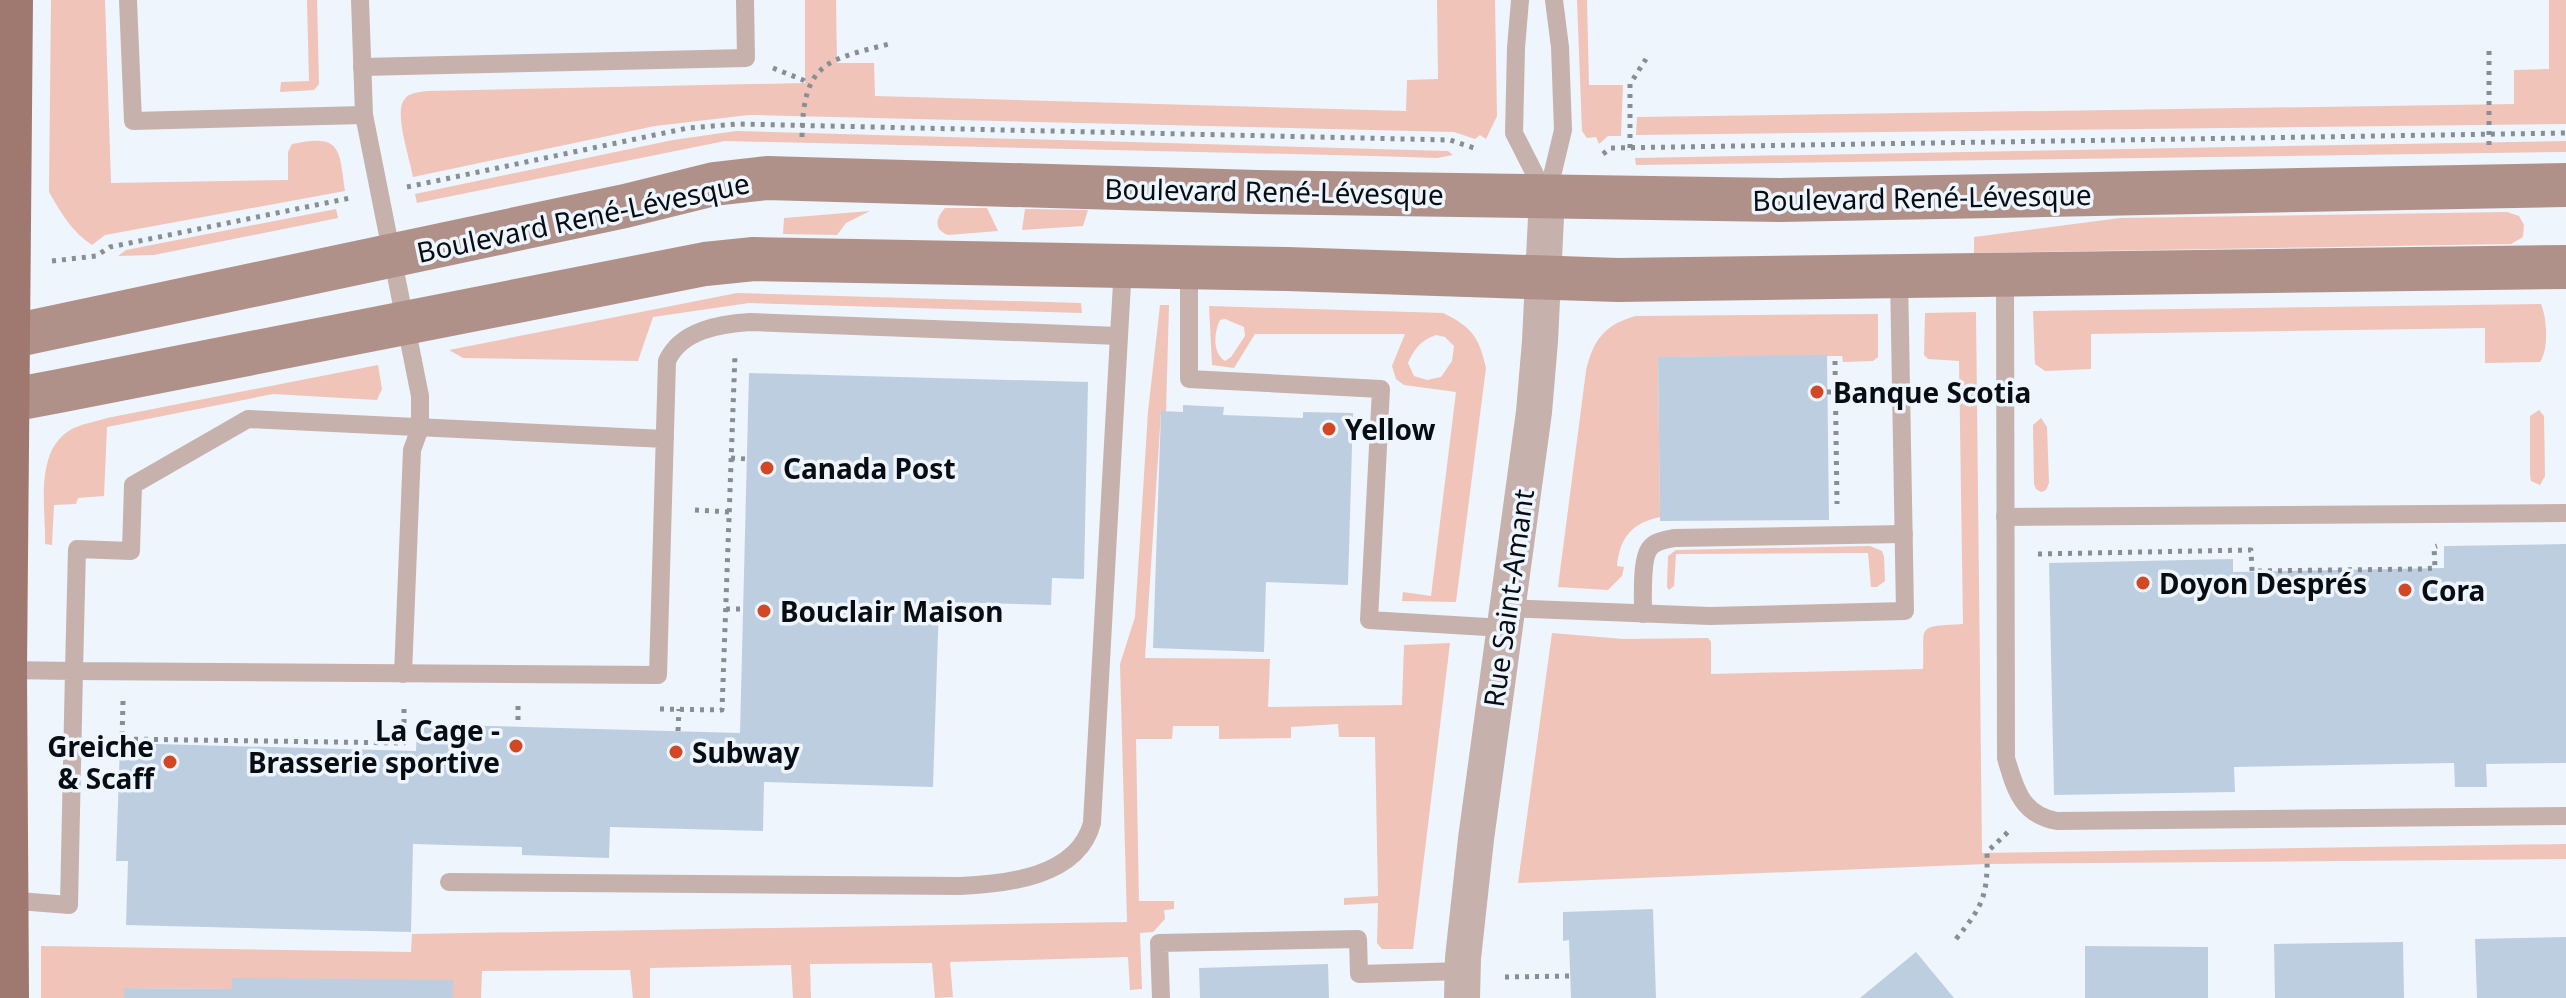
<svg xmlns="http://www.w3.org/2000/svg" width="2566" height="998" font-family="'Noto Sans',sans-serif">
<rect width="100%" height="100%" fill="#eef5fd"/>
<g fill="#f0c4b8" fill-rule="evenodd">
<path d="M51,0H105L111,183L288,180V152L292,144C342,133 339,149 345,191L105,235L92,245C72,232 61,213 49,192Z"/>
<path d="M307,0H317L319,84L314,90L280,92L281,82L309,81Z"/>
<path d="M805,0H836L837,63H874L875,96L1406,111L1407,80L1438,79L1437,0H1495L1497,116L1486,139L1480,135L1475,139L1454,132L749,115L655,126L413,177C410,160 394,112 404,100C409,92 420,92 428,91L805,83Z"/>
<path d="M1577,0H1587L1589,85H1623L1621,136H1608L1599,144L1596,137L1587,138L1582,131Z"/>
<path d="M2549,0H2566V124L1636,135L1637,117L2514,104V70L2549,69Z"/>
<path d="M736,131L1448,151L1453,155L1437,158L1374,156L725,141L417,203L415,194L673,140Z"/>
<path d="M2566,141V152L1636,165L1635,158Z"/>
<path d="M945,208H987L998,231L948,235C934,230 935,219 945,208Z"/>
<path d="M336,209L338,218L154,255L118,256L126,250Z"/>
<path d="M1025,209L1088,210L1083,226L1022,230Z"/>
<path d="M870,211L846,223L837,235L783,234L784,218Z"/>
<path d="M2507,212L2519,216L2524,225L2523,237L2511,244L1974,253V237L2120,218Z"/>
<path d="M737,293L1081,303L1082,313L749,303L653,317L638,361L463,358L449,350Z"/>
<path d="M2541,304C2547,318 2549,349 2540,362L2485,363V328L2091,334V369L2045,371L2035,364L2033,311Z"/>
<path d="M1160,305H1169L1166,412H1161L1145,658L1270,659L1268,707L1402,705L1404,645L1450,643L1413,949H1382L1377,943L1378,903L1344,905V898L1378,896L1375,737H1339L1338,724L1291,727V738L1219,739V726H1173L1172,739H1136L1139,901H1174V909L1164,910L1165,919L1153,932L1140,933L1142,989L1130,990L1128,957L950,962L953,997L935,998L932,963L810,964L811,998H793L791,965L650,968V998H633L630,970L482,971L481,998H453V980L232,989L125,988L124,998H41V946L411,952L412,934L1127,922L1120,664L1135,617L1148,412Z"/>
<path d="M1209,306L1443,313C1472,327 1479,337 1486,368L1456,602L1402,601L1403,592L1431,596L1456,392L1404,385L1396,379L1392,366L1405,334H1255L1234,368L1212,365ZM1225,319L1244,327L1245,336L1231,357L1225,361C1212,353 1214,332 1220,320ZM1436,335L1445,337L1454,346L1452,361L1441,377L1427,380L1414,376L1408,363C1415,348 1420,341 1436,335Z"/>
<path d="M1976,312L1982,853L2566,844V859L1986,864L1518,883L1552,633L1623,639L1708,638L1711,642V674L1923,669C1925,624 1914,627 1963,624L1959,361L1928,359L1924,355L1925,313Z"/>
<path d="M1878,314V357L1873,361L1843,362L1842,356L1658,357L1660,517C1632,523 1620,537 1617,566L1624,567L1622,576L1608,590L1558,587L1586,371C1593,340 1605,324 1636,316Z"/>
<path d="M378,365L382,389L377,400L273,394L107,427L104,496L78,498L76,504L54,505L52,545L45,544C46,508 34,452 70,430C80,424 95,422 107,418Z"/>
<path d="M2539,410L2544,416L2545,476L2540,485L2531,481L2530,475V416Z"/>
<path d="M2041,418L2047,427L2049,483L2046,490L2041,492L2036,489L2034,484L2033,425Z"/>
<path d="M1870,546L1882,551L1884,557L1885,581L1877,587H1871L1868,553L1676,554L1674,586L1669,590L1667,587L1668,556L1676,550Z"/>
</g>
<g fill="#becee1">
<path d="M1827,355L1829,520L1660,521L1658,357Z"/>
<path d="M749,373L1088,382L1084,579L1052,578L1051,605L939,602L933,787L764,782L763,831L610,827L609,858L522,855V847L413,844L411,932L126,925L128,861H116L120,743L416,751L417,724L740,733Z"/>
<path d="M1183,405L1224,407L1223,415L1303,418V412L1353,413L1348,585L1266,582L1264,652L1153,648L1161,411L1183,412Z"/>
<path d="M2566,544V763L2486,764L2487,787H2455L2454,763L2234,767L2235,792L2054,795L2049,563L2233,559V572L2444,568V546Z"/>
<path d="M1653,909L1656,998H1571L1569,940L1563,941V912Z"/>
<path d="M2566,937V998H2477L2475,939Z"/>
<path d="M2403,942L2404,998H2275L2274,944Z"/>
<path d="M2085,946L2208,947V998H2085Z"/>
<path d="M1916,952L1954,998H1860Z"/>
<path d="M1328,964L1329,998H1200L1199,968Z"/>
<path d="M232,978L453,980V998H124V988L232,989Z"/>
</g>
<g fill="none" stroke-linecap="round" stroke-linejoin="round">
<g stroke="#888e96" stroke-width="5" stroke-dasharray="4 6" stroke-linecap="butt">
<path d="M773,68L803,80L808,84"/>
<path d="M802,137C803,61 827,60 893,43"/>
<path d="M2489,145V46"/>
<path d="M1630,148V84L1646,59"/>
<path d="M1603,154L1611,148L2566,133"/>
<path d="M407,187L688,128L738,124L1450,140L1477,149"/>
<path d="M52,261L96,256L110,247L350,198"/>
<path d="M1835,361L1837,504"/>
<path d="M1827,392L1872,391"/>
<path d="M731,458L747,459"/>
<path d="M695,510L730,512"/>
<path d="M2038,554L2251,550L2252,571L2422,569L2435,568L2434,547L2437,546"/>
<path d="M726,609H744"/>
<path d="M123,701L122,739L404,743V705"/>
<path d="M518,706V726"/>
<path d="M660,709L722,710L735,354"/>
<path d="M678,731L679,709"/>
<path d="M1956,939C1983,906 1988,895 1987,852L2009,831"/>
<path d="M1505,977L1570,976"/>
</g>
<g stroke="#c7b1ac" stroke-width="18">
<path d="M128,0L133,121L364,115L420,396V428L412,450L403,674"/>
<path d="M360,0L364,115"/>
<path d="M1520,0L1516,48L1514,133L1545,194"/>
<path d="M362,67L746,58L745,0"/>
<path d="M1547,197L1563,130L1560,47L1554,0"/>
<path d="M1189,268V379L1381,389L1369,620L1504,628"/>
<path d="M2005,274L2006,758C2015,789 2022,815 2057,821L2566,816"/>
<path d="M665,439L248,419L133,485L131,551L77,549L74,671L658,675L667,361C681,330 720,324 750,322L1119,336L1123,266"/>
<path d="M2005,517L2566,513"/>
<path d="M1507,608L1710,616L1905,611L1899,276"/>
<path d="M1643,614C1643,599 1641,558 1650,548C1655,541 1666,540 1674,538L1904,534"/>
<path d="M5,670L74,671L69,905L6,900"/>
<path d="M449,882L960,886C1006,884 1078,877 1092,823L1119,336"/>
<path d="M1161,998L1159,943L1358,939L1359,974L1463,971"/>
</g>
<path stroke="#c7b1ac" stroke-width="36" d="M1462,998L1463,958L1476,839L1534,412L1540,341L1547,197"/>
<g stroke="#b09189" stroke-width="44">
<path d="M0,341L8,337L625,206L714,184L767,178L1257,192L1780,200L2566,185"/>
<path d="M0,400L6,401L59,391L705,264L754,259L1287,269L1618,280L2566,267"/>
</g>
<path stroke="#9f796f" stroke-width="44" d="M7,998L5,670L11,0"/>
</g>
<g fill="#d24824" stroke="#eef5fd" stroke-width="3">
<circle cx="1817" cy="392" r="8"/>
<circle cx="1329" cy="429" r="8"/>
<circle cx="767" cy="468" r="8"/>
<circle cx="2143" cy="583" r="8"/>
<circle cx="2405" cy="590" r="8"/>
<circle cx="764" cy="611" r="8"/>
<circle cx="516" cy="746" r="8"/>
<circle cx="676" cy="752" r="8"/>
<circle cx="170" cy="762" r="8"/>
</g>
<g text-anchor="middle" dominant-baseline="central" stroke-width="7" stroke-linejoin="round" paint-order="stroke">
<g font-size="28" fill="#080d14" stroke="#eef5fd">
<text transform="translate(1274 191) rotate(1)">Boulevard René-Lévesque</text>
<text transform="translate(1922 197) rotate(-1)">Boulevard René-Lévesque</text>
<text transform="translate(583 217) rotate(-12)">Boulevard René-Lévesque</text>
<text transform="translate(1508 598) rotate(-82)">Rue Saint-Amant</text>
</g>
<g font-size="28" font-weight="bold" fill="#080d14" stroke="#eef5fd" text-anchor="start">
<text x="1833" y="392">Banque Scotia</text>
<text x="1345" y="429">Yellow</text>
<text x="783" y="468">Canada Post</text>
<text x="2159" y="583">Doyon Després</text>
<text x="2421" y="590">Cora</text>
<text x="780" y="611">Bouclair Maison</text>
<text x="500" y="730" text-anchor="end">La Cage -<tspan x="500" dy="32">Brasserie sportive</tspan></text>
<text x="154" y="746" text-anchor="end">Greiche<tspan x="154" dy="32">&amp; Scaff</tspan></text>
<text x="692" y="752">Subway</text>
</g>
</g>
</svg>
